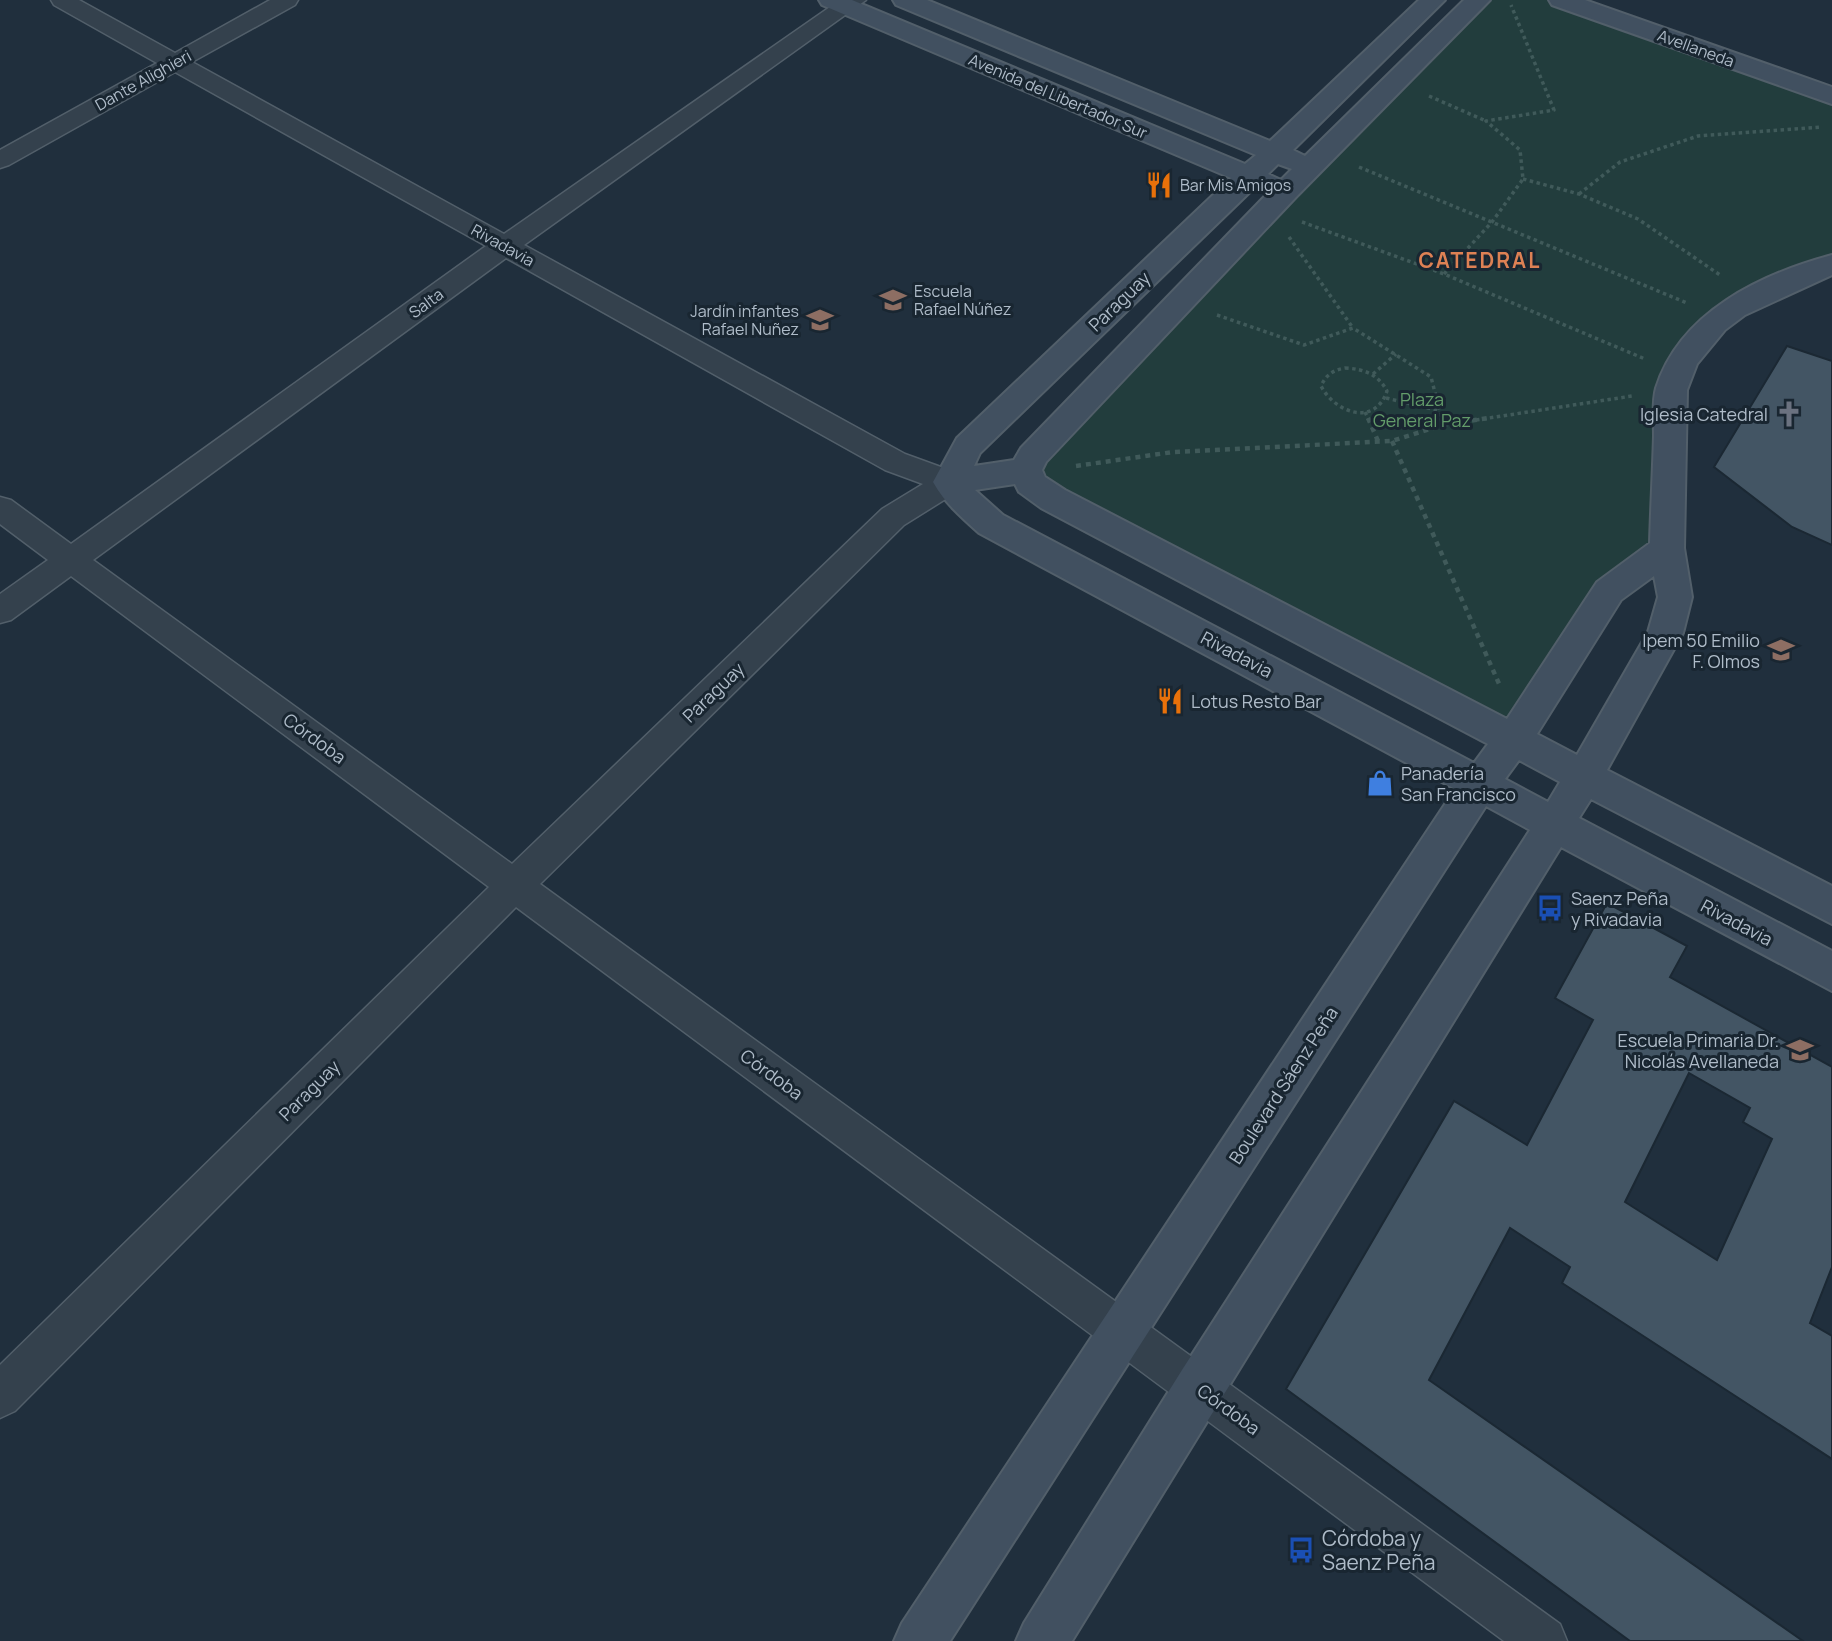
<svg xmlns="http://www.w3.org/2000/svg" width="1832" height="1641" font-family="Manrope,sans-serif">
<rect width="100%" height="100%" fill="#202f3d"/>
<path fill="#223d3d" d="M1478,0H1561L1832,96V257L1691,346L1667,548L1609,591L1514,739L1053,499L1032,456Z"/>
<g fill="#435564" stroke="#1b2833" stroke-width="2" fill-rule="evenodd">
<path d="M1787,346L1832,361V545L1792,527L1714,467Z"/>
<path d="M1607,903L1687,946L1670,977L1832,1067V1267L1810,1323L1832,1336V1459L1562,1283L1570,1267L1510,1228L1429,1380L1803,1641H1630L1286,1389L1454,1101L1527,1145L1593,1020L1555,998ZM1689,1073L1750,1108L1743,1122L1772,1139L1717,1260L1625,1202Z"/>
</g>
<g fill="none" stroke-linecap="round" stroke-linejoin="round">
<g stroke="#525f6a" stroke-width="3">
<path id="street" d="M51,0H79L175,53L270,0H298L295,5L192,62L504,234L840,0H866L524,245L905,454L960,474L964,482L960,490L904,525L540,884L1560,1624L1567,1641H1504L516,907L15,1411L0,1418V1365L489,887L71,576L11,620L0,623V594L48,560L0,524V497L11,500L71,544L486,246L175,72L9,165L0,168V150L157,63L54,5ZM506,258L885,470L923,484L882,509L512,864L93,560Z"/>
</g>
<g stroke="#525f6a" stroke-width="4">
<g id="secondary">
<path d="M819,0H852L1245,164L1256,155L896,5L893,0H927L1270,141L1419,0H1445L1293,150L1305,156L1464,0H1490L1296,197L1046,462L1042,470L1045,477L1065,490L1507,719L1597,582L1650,543C1651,507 1653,471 1654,436C1654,421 1652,402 1656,388C1680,312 1761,274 1832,255V275L1745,315L1725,330L1697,364L1687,390L1684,548L1692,597L1683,633L1607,770L1832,886V924L1591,799L1579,818L1832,951V991L1561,847L1072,1641H1016L1024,1623L1182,1370L1530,830L1486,806L950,1641H894L902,1623L1455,789L979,533C962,518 944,502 933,482L957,438L1231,178L822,5ZM1278,164L1292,169L1281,180L1268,174ZM1254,188L1268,193L1021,448L1014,460L974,466L980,453ZM1015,484L1019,492L1041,508L1488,744L1474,763L1003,515L975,490ZM1654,576L1658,597L1648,632L1577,755L1537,734L1621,600ZM1519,760L1560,782L1548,802L1505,779Z"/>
<path d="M1549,0H1585L1832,87V104L1552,5Z"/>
</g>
</g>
<g stroke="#405a5a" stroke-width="3.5" stroke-dasharray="3.5 3.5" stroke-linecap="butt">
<path d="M1429,96L1486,121"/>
<path d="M1359,167L1687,303"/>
<path d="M1523,179L1579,194L1638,219L1720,275"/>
<path d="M1579,194L1620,162L1698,136L1821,127"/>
<path d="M1302,222L1444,274L1645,359"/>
<path d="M1289,237L1353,328"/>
<path d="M1444,274L1492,222L1523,179L1520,150L1486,121L1554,110L1511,5"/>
<path d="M1217,315L1304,345L1353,328L1431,377L1442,420"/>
<path d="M1345,368C1364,369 1378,374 1387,391C1375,427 1335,413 1321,386C1326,375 1333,370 1345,368Z"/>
<path d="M1373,374L1396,354"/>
<path d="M1386,398L1440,411"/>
<path d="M1365,412L1369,420"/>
<path d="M1476,420L1632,396"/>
</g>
<g stroke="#405a5a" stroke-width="4.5" stroke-dasharray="5 5" stroke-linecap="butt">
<path d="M1368,418L1378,441"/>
<path d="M1441,418L1443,425"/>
<path d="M1392,441L1500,686"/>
<path d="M1076,466L1173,452L1392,441L1443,425L1488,418"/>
</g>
<use href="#street" fill="#34414d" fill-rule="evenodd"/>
<use href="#secondary" fill="#415060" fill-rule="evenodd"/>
</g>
<defs>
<g id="restaurant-bare" transform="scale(2.1)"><path d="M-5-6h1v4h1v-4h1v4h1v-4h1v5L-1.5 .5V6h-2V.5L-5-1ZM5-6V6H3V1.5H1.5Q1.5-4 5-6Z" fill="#e8710a" stroke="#192631" stroke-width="2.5" paint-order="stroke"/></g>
<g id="school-bare" transform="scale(2.1)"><path d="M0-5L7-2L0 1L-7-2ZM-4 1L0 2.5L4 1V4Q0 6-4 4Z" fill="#8d6e63" stroke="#192631" stroke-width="2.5" paint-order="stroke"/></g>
<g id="church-bare" transform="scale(2.1)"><path d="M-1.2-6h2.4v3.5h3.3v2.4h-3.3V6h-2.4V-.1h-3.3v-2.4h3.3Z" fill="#6b7280" stroke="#192631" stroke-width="2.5" paint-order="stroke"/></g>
<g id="shop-bare" transform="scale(2.1)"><path d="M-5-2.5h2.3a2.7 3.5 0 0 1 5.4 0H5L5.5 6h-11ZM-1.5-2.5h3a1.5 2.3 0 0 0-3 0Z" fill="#3f7fe0" stroke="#192631" stroke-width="2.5" paint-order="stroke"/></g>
<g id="bus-bare" transform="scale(2.1)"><path d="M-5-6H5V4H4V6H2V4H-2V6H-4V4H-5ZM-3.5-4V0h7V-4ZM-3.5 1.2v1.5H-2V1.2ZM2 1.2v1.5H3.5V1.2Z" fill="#1a4fb4" stroke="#192631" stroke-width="2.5" paint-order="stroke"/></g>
</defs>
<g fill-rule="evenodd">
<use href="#restaurant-bare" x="1159" y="185"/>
<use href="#school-bare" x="893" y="300"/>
<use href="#school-bare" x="820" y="320"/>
<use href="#church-bare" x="1789" y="414"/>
<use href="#school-bare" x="1781" y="650"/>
<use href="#restaurant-bare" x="1170" y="701"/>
<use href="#shop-bare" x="1380" y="783"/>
<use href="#bus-bare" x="1550" y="908"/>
<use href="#school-bare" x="1800" y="1050"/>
<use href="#bus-bare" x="1301" y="1550"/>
</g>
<g text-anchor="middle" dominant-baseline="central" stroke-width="6" stroke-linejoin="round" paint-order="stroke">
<g font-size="16" fill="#afbcc9" stroke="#192631">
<text transform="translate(1696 48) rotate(20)">Avellaneda</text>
<text transform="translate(143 80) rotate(-29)">Dante Alighieri</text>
<text transform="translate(1058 96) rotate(23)">Avenida del Libertador Sur</text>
<text transform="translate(503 245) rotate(29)">Rivadavia</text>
<text transform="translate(426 303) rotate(-36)">Salta</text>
</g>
<g font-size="16" fill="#afbcc9" stroke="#192631" text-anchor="start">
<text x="1180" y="185">Bar Mis Amigos</text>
<text x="914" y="291">Escuela<tspan x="914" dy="18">Rafael Núñez</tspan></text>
<text x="799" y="311" text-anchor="end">Jardín infantes<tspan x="799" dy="18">Rafael Nuñez</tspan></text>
</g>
<g font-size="18" fill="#afbcc9" stroke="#192631">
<text transform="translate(1119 301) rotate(-44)">Paraguay</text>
<text transform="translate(1237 654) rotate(28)">Rivadavia</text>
<text transform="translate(713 692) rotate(-44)">Paraguay</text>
<text transform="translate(315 738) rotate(36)">Córdoba</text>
<text transform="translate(1737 922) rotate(28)">Rivadavia</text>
<text transform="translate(772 1074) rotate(36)">Córdoba</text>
<text transform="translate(1283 1085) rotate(-57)">Boulevard Sáenz Peña</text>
<text transform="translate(309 1090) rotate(-45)">Paraguay</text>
<text transform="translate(1229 1409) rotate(36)">Córdoba</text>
</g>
<g font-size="18" fill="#639c6a" stroke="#192631">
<text x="1422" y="399">Plaza<tspan x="1422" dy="21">General Paz</tspan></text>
</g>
<g font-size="18" fill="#afbcc9" stroke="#192631" text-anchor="end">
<text x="1768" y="414">Iglesia Catedral</text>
<text x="1760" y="640">Ipem 50 Emilio<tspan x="1760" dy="21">F. Olmos</tspan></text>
<text x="1191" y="701" text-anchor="start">Lotus Resto Bar</text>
<text x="1401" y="773" text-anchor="start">Panadería<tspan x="1401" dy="21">San Francisco</tspan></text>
<text x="1571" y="898" text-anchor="start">Saenz Peña<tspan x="1571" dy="21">y Rivadavia</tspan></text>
<text x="1779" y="1040">Escuela Primaria Dr.<tspan x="1779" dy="21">Nicolás Avellaneda</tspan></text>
</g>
<g font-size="21" font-weight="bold" letter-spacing="2" fill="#de8154" stroke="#192631">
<text x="1480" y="260">CATEDRAL</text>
</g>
<g font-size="21" fill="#afbcc9" stroke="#192631" text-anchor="start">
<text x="1322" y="1538">Córdoba y<tspan x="1322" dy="24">Saenz Peña</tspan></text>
</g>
</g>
</svg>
